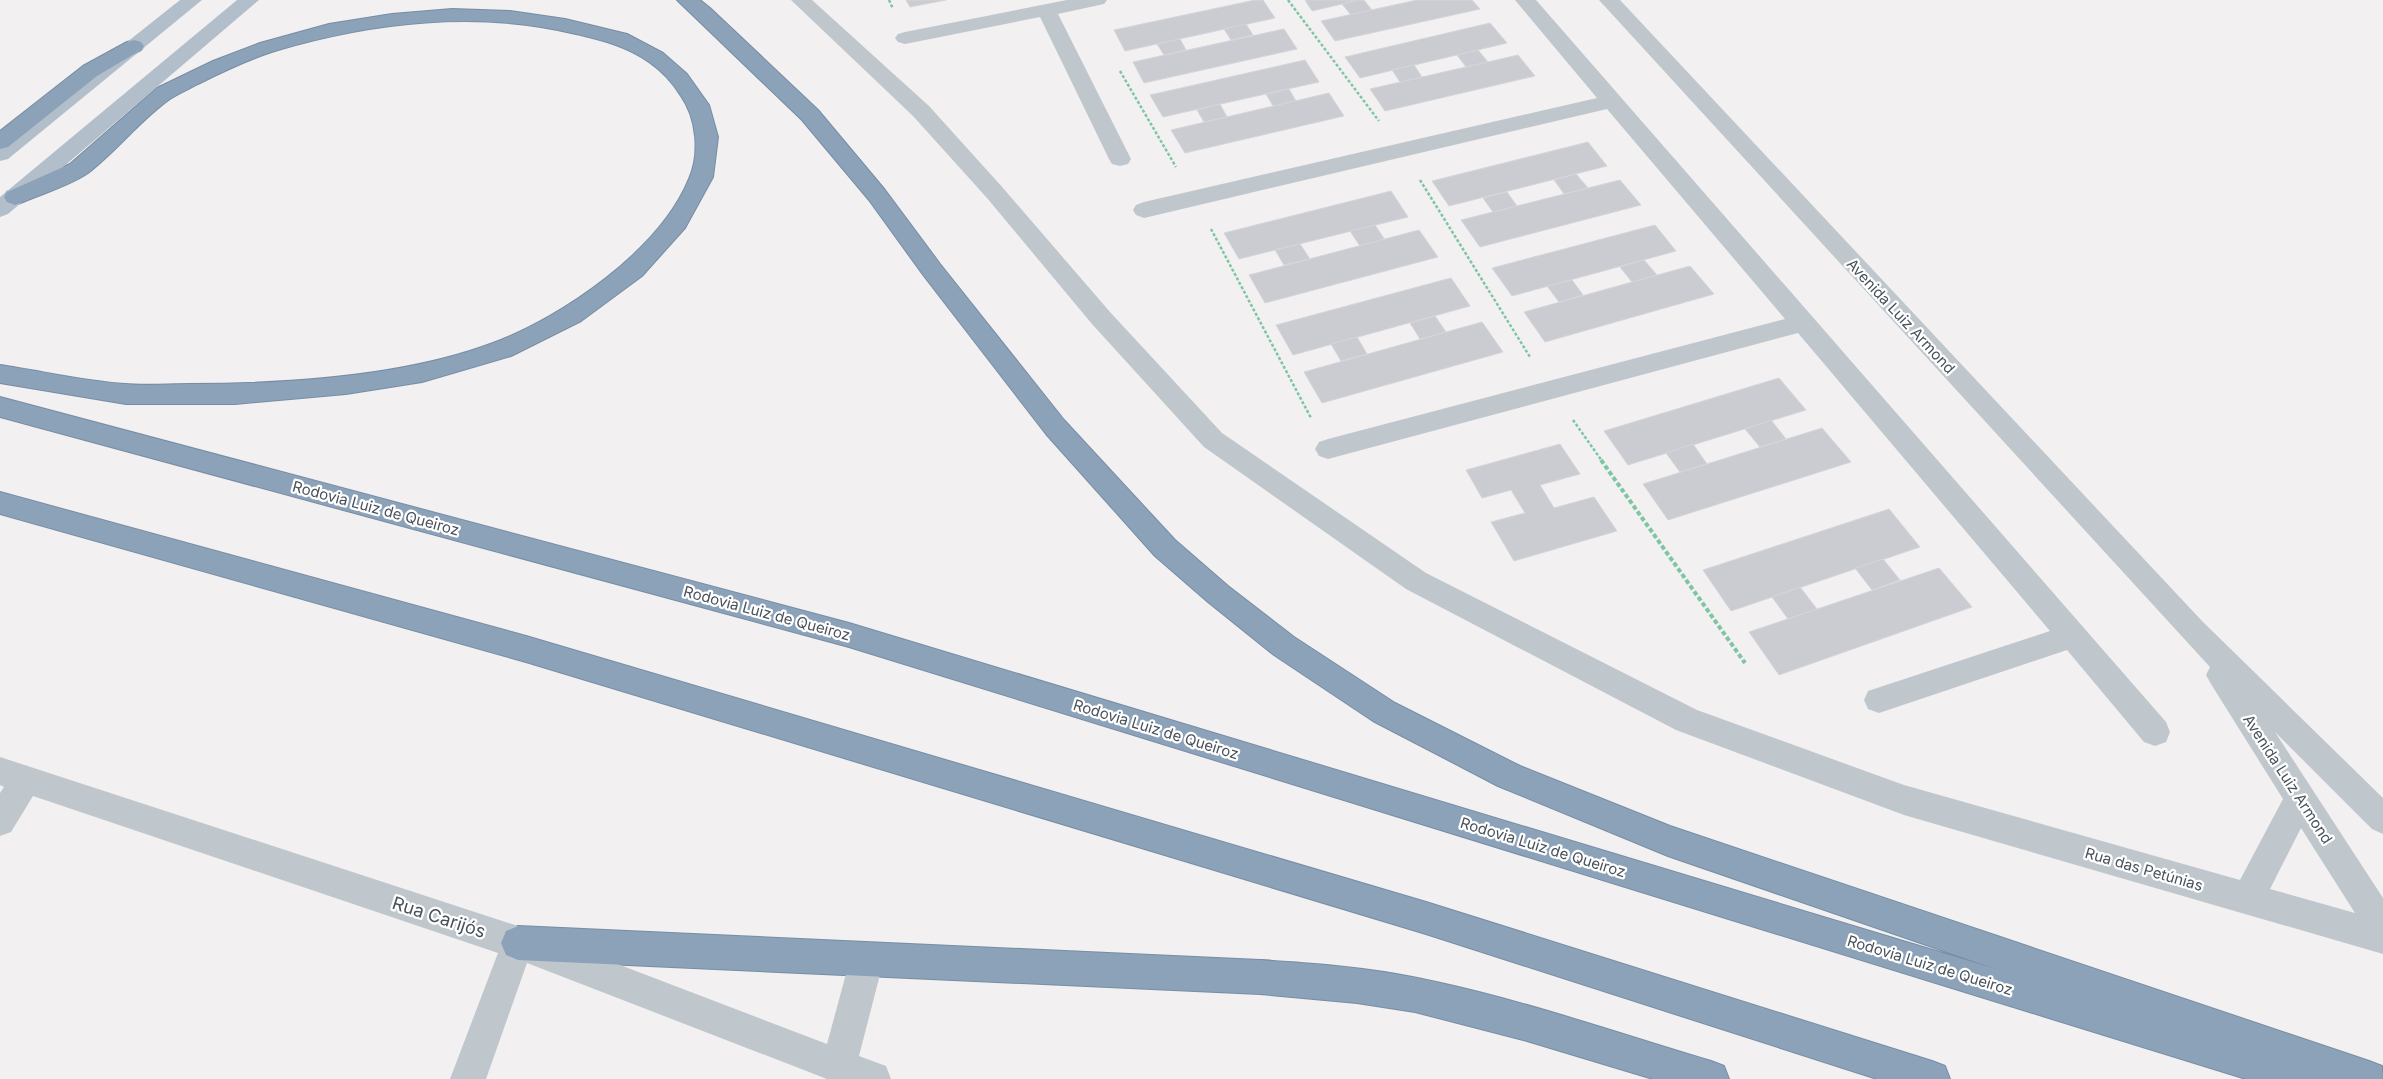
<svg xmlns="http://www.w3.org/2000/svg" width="2383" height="1079" font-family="Inter,sans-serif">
<rect width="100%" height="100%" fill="#f2f0f0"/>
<g fill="#caccd1" stroke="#d4d6da">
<path d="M906,0H946L910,7Z"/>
<path d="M1255,0H1263L1275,18L1125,51L1114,30Z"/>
<path d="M1305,0H1359L1312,11Z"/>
<path d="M1359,0H1364L1372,10L1351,15L1342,4Z"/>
<path d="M1472,0L1480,9L1335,41L1321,21L1417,0Z"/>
<path d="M1490,23L1507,43L1360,78L1345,57Z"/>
<path d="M1246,24L1253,35L1231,40L1224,29Z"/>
<path d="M1284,29L1297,49L1144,83L1133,62Z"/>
<path d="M1180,39L1186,50L1164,55L1157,44Z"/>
<path d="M1478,50L1488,62L1466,67L1457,55Z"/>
<path d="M1518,55L1535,76L1385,111L1370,89Z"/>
<path d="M1305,60L1319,82L1163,117L1150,95Z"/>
<path d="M1414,65L1422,77L1400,82L1392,70Z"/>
<path d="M1289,89L1296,101L1273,106L1266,94Z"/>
<path d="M1329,93L1344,116L1185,153L1171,130Z"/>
<path d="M1220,104L1227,117L1204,122L1197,110Z"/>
<path d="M1588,142L1607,166L1449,206L1432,181Z"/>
<path d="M1576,174L1588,188L1564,194L1554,180Z"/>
<path d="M1620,180L1641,205L1480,247L1461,220Z"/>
<path d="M1391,191L1408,217L1239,259L1224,233Z"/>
<path d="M1507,192L1517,206L1493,212L1483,198Z"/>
<path d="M1375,225L1385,240L1360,246L1350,231Z"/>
<path d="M1655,225L1676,251L1512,296L1492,268Z"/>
<path d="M1419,230L1438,257L1265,303L1249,275Z"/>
<path d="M1300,244L1310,259L1284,265L1275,250Z"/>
<path d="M1644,260L1657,275L1632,282L1620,267Z"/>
<path d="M1690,266L1714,294L1545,342L1524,312Z"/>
<path d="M1451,278L1470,306L1293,355L1276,325Z"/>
<path d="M1572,280L1583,295L1559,302L1547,286Z"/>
<path d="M1435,316L1446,332L1420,339L1410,323Z"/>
<path d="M1482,322L1503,352L1322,403L1304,372Z"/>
<path d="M1357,337L1367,354L1341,361L1331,344Z"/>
<path d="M1779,378L1806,410L1628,465L1604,431Z"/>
<path d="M1771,420L1786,439L1760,447L1745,429Z"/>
<path d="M1822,428L1851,462L1668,520L1643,484Z"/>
<path d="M1560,444L1580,474L1540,485L1554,508L1594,497L1617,531L1514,561L1491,522L1525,513L1511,490L1482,498L1466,470Z"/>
<path d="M1693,444L1707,464L1680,472L1666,453Z"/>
<path d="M1889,509L1920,547L1731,611L1703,570Z"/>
<path d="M1883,559L1900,580L1872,590L1855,568Z"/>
<path d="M1939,568L1972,607L1779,675L1749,632Z"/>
<path d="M1800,587L1817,609L1788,619L1772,597Z"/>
</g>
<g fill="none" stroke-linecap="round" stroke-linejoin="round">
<g stroke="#778da5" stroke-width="2">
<g id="highway">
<path d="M677,0H700L710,8L818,110L885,190L940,264L1064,420L1175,540L1228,586L1294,637L1395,703L1520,766L1670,826L2369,1061L2382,1066L2383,1079H2246L849,647L0,417V397L849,623L1996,969L1668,856L1498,786L1373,721L1274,655L1208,602L1155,556L1046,434L924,276L869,200L802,120Z"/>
<path d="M452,9L510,11L565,19L627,34L663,53L687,74L709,105L718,137L713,177L685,228L642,276L581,321L511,356L422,382L346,394L235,404H126L0,383V365C41,371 83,381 125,384C146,386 168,384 189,384C285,384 403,377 493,343C563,317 660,250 689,179C700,154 697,119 681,96C673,83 662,71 649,62C627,46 601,40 576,34C478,10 373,22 278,50C251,58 224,71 198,84C189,89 179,93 170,99C140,120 117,151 88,173C69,186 44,193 23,202L15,205L7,202L4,197L7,192L70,164L157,88L213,61L260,43L329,24L392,14Z"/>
<path d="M134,40L141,42L144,46L141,50L97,76L8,147L0,149V131L83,66L127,42Z"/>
<path d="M0,492L526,636L1426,902L1932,1061L1945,1066L1950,1079H1877L1426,934L526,662L0,514Z"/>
<path d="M518,926L1260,960C1305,963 1351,966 1396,974C1503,993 1607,1030 1711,1061L1724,1066L1729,1079H1653L1527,1041L1415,1012L1357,1003L1260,994L518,960L506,955L501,943L506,931Z"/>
</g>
</g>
<g stroke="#7ec6a3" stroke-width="2.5" stroke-dasharray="3 2" stroke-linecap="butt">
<path d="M889,0L893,9"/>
<path d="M1288,0L1379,121"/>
<path d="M1120,71L1176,167"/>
<path d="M1420,180L1530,357"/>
<path d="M1211,229L1311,418"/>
<path d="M1573,420L1602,461"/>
</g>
<path stroke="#7ec6a3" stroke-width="4" stroke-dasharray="4.5 2.5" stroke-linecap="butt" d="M1601,460L1745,663"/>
<g fill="#bfc7cd" fill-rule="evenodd">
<path d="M791,0H812L929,106L1003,188L1110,312L1222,433L1426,573L1697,710L1904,785L2240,880L2283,799L2211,684L2206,675L2210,667L1599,0H1620L2203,622L2383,798V834L2372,829L2275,732L2383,898V954L1904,815L1676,730L1406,589L1204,447L1092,324L987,198L913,116ZM2301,828L2355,913L2270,889Z"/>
<path d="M1067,0H1107L1104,4L1058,14L1131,159L1128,164L1120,166L1112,164L1109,159L1040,17L905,44L898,42L895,38L898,34L905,32Z"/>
<path d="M1515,0H1536L2166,722L2170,732L2166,742L2155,746L2144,742L2067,650L1879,713L1868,709L1864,700L1868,691L2050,631L1798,333L1328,459L1319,456L1315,449L1319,442L1328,439L1785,319L1607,109L1144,218L1136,215L1133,210L1136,205L1144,202L1597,98Z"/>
<path d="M0,757L518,926L827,1044L850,959L855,947L867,942L879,947L884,959L859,1056L886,1066L891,1079H827L527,963L486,1079H450L498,953L33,796L11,832L0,836V793L4,787L0,785Z"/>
</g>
<g fill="#b2bfcb" fill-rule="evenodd">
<path d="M180,0H202L8,159L0,161V143Z"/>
<path d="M237,0H259L8,214L0,217V197Z"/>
</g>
<use href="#highway" fill="#8ca2b9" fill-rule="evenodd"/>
</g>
<g text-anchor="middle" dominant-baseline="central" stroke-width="4.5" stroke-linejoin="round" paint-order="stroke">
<g font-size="15" fill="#49525b" stroke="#fff">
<text transform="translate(1901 316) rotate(47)">Avenida Luiz Armond</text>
<text transform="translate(376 508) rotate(15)">Rodovia Luiz de Queiroz</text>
<text transform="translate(767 613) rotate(15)">Rodovia Luiz de Queiroz</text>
<text transform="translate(1156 729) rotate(17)">Rodovia Luiz de Queiroz</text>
<text transform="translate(2288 779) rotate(57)">Avenida Luiz Armond</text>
<text transform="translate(1543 847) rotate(17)">Rodovia Luiz de Queiroz</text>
<text transform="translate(2144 869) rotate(16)">Rua das Petúnias</text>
<text transform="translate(1930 965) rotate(17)">Rodovia Luiz de Queiroz</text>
</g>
<g font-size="18" fill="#49525b" stroke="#fff">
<text transform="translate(439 917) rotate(18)">Rua Carijós</text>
</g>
</g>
</svg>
